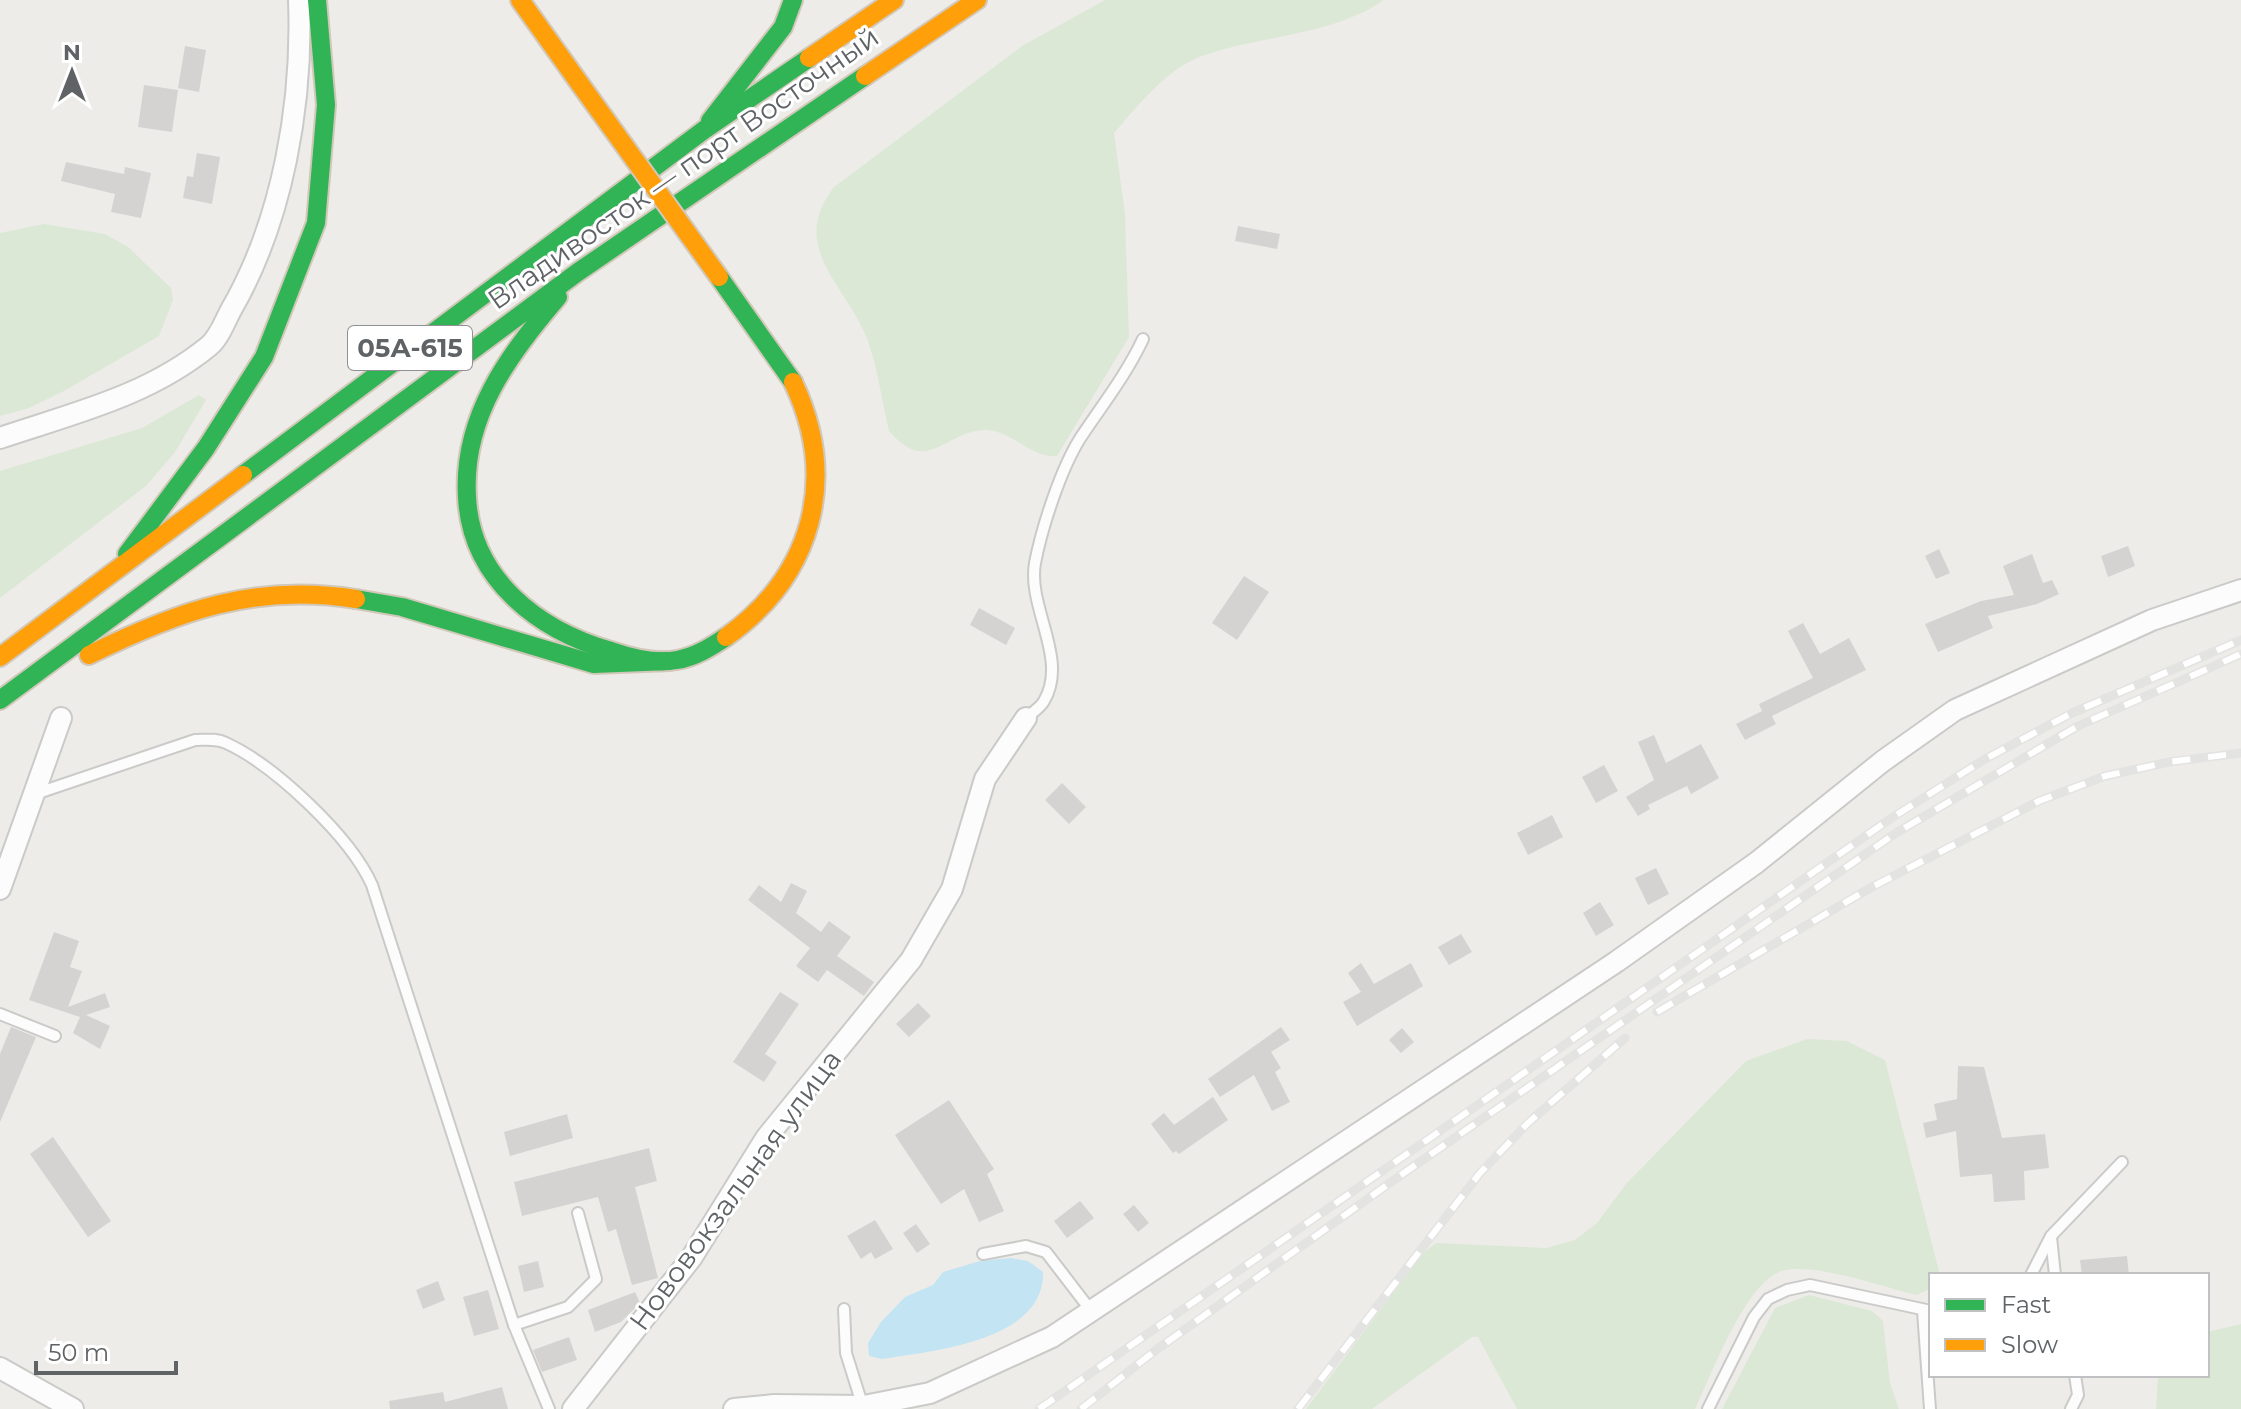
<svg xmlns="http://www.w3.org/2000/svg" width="2241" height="1409" font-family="Montserrat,sans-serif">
<rect width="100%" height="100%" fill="#eeece9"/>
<g fill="#dbe8d6">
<path d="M1105,0H1384C1332,36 1261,35 1202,56C1166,69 1139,105 1114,133L1125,214L1129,337L1057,456C1029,458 1012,429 983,430C945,432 927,476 889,431C882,402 878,370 868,341C847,285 787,248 834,187L1022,46Z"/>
<path d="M44,224L105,234L128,247L171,288L173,300L159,336L64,391L29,408L0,416V233Z"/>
<path d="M199,395L206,400L175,452L146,486L0,598V471L142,428Z"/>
<path d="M1807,1039L1847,1041L1885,1060L1940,1275H1931L1930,1289L1916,1295C1883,1287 1814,1262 1782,1271C1746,1281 1711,1376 1695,1409H1517L1478,1337H1472L1372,1409H1306L1423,1253L1436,1243L1546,1248L1575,1240L1597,1223L1626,1184L1746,1061Z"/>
<path d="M1809,1295L1872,1311L1883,1321L1890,1383L1899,1409H1722L1775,1308Z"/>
<path d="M2241,1324V1409H2156L2158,1375H2207V1332Z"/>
</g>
<path fill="#c3e4f2" d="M1011,1258L1028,1261L1043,1272C1045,1341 933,1351 882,1359L869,1356L868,1343L881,1322L905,1297L933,1285L943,1272L980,1261Z"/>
<g fill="#d5d3d2">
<path d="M185,46L206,50L199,92L178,88Z"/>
<path d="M144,85L178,90L172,132L138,127Z"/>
<path d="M197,153L220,157L212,204L183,198L187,176L193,177Z"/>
<path d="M66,162L124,174L125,167L151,173L141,218L111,212L115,194L61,181Z"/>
<path d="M1238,226L1280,234L1277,249L1235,241Z"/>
<path d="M2128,546L2135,566L2108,577L2101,556Z"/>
<path d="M1939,549L1950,573L1936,579L1925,556Z"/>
<path d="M2032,554L2043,583L2052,580L2059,594L2037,604L1988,616L1993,628L1938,652L1925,624L1981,601L2014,595L2003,566Z"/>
<path d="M1244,576L1269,592L1237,640L1212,623Z"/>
<path d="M979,608L1015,628L1006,645L970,625Z"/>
<path d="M1803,623L1820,654L1849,638L1866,670L1772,716L1776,724L1745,740L1736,724L1762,711L1759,704L1813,678L1788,631Z"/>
<path d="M1654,735L1666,763L1701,744L1719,778L1691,794L1687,786L1648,805L1650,809L1638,816L1626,797L1654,780L1638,742Z"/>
<path d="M1604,765L1618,791L1596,803L1582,777Z"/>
<path d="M1062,783L1086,807L1069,824L1045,800Z"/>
<path d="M1552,815L1563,837L1528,855L1517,833Z"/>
<path d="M1656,868L1669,894L1648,905L1635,878Z"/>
<path d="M791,883L807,891L796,913L821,932L829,921L851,937L837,956L874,982L864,996L827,970L818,982L796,966L810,948L748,900L759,885L781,902Z"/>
<path d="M1600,902L1614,925L1596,936L1583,913Z"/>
<path d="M54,932L79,941L70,967L82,971L68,1007L105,993L110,1007L86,1015L110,1026L100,1049L73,1033L80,1017L29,1000Z"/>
<path d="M1461,934L1472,952L1449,965L1438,947Z"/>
<path d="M1361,963L1374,984L1411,963L1423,986L1357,1026L1343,1002L1361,992L1348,973Z"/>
<path d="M780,992L799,1004L765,1054L777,1062L764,1082L733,1062Z"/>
<path d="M918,1003L931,1016L909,1037L896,1024Z"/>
<path d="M11,1027L36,1037L0,1122V1054Z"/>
<path d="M1281,1027L1290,1040L1271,1052L1281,1068L1275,1072L1290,1102L1272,1111L1254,1075L1220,1097L1208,1079Z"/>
<path d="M1402,1028L1414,1042L1401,1053L1389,1040Z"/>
<path d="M1958,1066L1984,1067L2002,1138L2045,1134L2049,1168L2024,1171L2025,1200L1994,1202L1992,1174L1960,1177L1956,1131L1926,1138L1923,1123L1937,1120L1934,1104L1957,1099Z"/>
<path d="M1213,1097L1228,1120L1179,1154L1176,1151L1173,1153L1151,1124L1164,1113L1174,1125Z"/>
<path d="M949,1100L994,1169L987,1174L1004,1211L979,1222L964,1189L941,1204L895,1135Z"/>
<path d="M567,1114L573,1138L510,1156L504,1132Z"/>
<path d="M53,1137L111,1221L88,1237L30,1154Z"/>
<path d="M649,1148L657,1181L635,1187L658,1278L632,1285L616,1229L608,1232L598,1197L522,1216L514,1182Z"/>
<path d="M1080,1201L1094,1218L1067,1238L1054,1221Z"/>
<path d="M1134,1205L1149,1223L1138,1232L1123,1214Z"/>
<path d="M875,1220L893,1249L875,1259L871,1252L861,1259L847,1236Z"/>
<path d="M916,1224L930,1244L917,1253L903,1233Z"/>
<path d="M2127,1256L2129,1275H2082L2080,1260Z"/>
<path d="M538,1261L544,1287L524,1292L518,1266Z"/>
<path d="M438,1281L445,1300L423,1309L416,1290Z"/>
<path d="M488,1290L499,1329L474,1336L463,1297Z"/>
<path d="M635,1292L640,1303L621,1322L595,1332L588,1310Z"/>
<path d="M569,1337L577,1360L542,1372L533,1350Z"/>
<path d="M502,1387L508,1409H390L389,1401L443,1392L445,1402Z"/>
</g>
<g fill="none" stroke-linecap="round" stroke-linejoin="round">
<g stroke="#cacac9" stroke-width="14">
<g id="lane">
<path d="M1026,718C1032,713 1041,707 1044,701C1069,659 1027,607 1035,563C1042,527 1061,468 1081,437C1103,404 1126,375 1143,339"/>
<path d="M35,794L195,740C205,740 216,738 226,743C274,765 350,836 372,885L514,1325L549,1409"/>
<path d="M0,1014L55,1036"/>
<path d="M2051,1237L2055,1275"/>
<path d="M983,1254L1026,1246L1046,1252L1092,1312"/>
<path d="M2031,1275L2051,1236L2122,1162"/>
<path d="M844,1309L846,1353L863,1407"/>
<path d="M1923,1311L1930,1409"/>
<path d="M514,1325L568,1307L596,1279L578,1213"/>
<path d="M1708,1409L1754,1317L1768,1299L1787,1290L1810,1285L1931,1311"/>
<path d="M2071,1409L2078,1395L2075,1375"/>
</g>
</g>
<g stroke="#cacac9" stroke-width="24">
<g id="street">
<path d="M0,438C74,413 148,396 209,346C219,338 225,321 231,310C283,220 303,103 299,0"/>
<path d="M0,889L61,718"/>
<path d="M0,1368L73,1409"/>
<path d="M573,1409L692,1257L766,1138L911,960L952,889L985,779L1026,718"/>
<path d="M734,1409L774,1405L864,1406L930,1393L1052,1337L1616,962L1756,863L1883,761L1955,710L2152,620L2241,590"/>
</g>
</g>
<g stroke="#d2c8ba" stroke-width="22">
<g id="fast">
<path d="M710,121L783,27L793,0"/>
<path d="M719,277L793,382"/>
<path d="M558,297C509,355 462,416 467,497C471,579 538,630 611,651C631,658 655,664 677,660C695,657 711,647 726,637"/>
<path d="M243,475L704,130L809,58"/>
<path d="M127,554L206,448L264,357L316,223L326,105L317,0"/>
<path d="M356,599L402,607L594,664L669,661"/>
<path d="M0,700L578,272L865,76"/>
</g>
</g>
<g stroke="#d2c8ba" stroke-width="22">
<g id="slow">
<path d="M520,0L580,84"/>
<path d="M809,58L894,0"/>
<path d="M865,76L977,0"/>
<path d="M726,637C813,575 839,479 793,382"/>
<path d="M89,655C178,611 255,583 356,599"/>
<path d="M0,657L243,475"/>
</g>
</g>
<use href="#lane" stroke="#fcfcfc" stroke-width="10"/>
<use href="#street" stroke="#fcfcfc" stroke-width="20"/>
<use href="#fast" stroke="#30b455" stroke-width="18"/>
<use href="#slow" stroke="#ff9f0a" stroke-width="18"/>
<g stroke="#e3e3e2" stroke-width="9">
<g id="rail">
<path d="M1657,1012L1872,887L2039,801L2105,776L2169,762L2241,753"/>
<path d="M1039,1409L1890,819L1985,759L2072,713L2241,640"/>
<path d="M1081,1409L1156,1350L1401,1175L1896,833L2078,726L2241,654"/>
<path d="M1298,1409L1480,1173L1528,1123L1625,1038"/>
</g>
</g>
<use href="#rail" stroke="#fff" stroke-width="6" stroke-dasharray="18" stroke-linecap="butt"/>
<g stroke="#d2c8ba" stroke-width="22" stroke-linecap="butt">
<path id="slow-bridge" d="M580,84L719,277"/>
</g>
<use href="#slow-bridge" stroke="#ff9f0a" stroke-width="18"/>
</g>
<g text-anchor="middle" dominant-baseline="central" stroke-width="6" stroke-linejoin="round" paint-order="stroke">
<rect fill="#fff" stroke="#8f9294" stroke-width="2" x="348" y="326" width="124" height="44" rx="6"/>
<g font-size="26" font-weight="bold" fill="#5f6366">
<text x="410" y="348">05А-615</text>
</g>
<g font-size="28" fill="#5f6366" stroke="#fff">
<text transform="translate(683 168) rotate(-35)">Владивосток — порт Восточный</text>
<text transform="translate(735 1190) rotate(-54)">Нововокзальная улица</text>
</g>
</g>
<rect x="1929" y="1273" width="280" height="104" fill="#ffffff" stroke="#bfc1c2" stroke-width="2"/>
<rect x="1945" y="1299" width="40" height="12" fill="#30b455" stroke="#bfc1c2" stroke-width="2"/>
<text x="2001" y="1313" font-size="24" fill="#5f6366">Fast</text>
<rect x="1945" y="1339" width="40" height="12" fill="#ff9f0a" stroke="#bfc1c2" stroke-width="2"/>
<text x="2001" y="1353" font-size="24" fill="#5f6366">Slow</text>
<g transform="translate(72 72)" stroke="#ffffff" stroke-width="6" paint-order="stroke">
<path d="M0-6L14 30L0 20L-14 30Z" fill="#5f6366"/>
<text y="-12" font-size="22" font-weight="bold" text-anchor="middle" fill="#5f6366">N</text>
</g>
<path d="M36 1361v12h140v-12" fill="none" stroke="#5f6366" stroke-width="4"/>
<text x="48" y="1361" font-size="24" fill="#5f6366" stroke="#ffffff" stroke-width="6" paint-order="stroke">50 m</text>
</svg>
